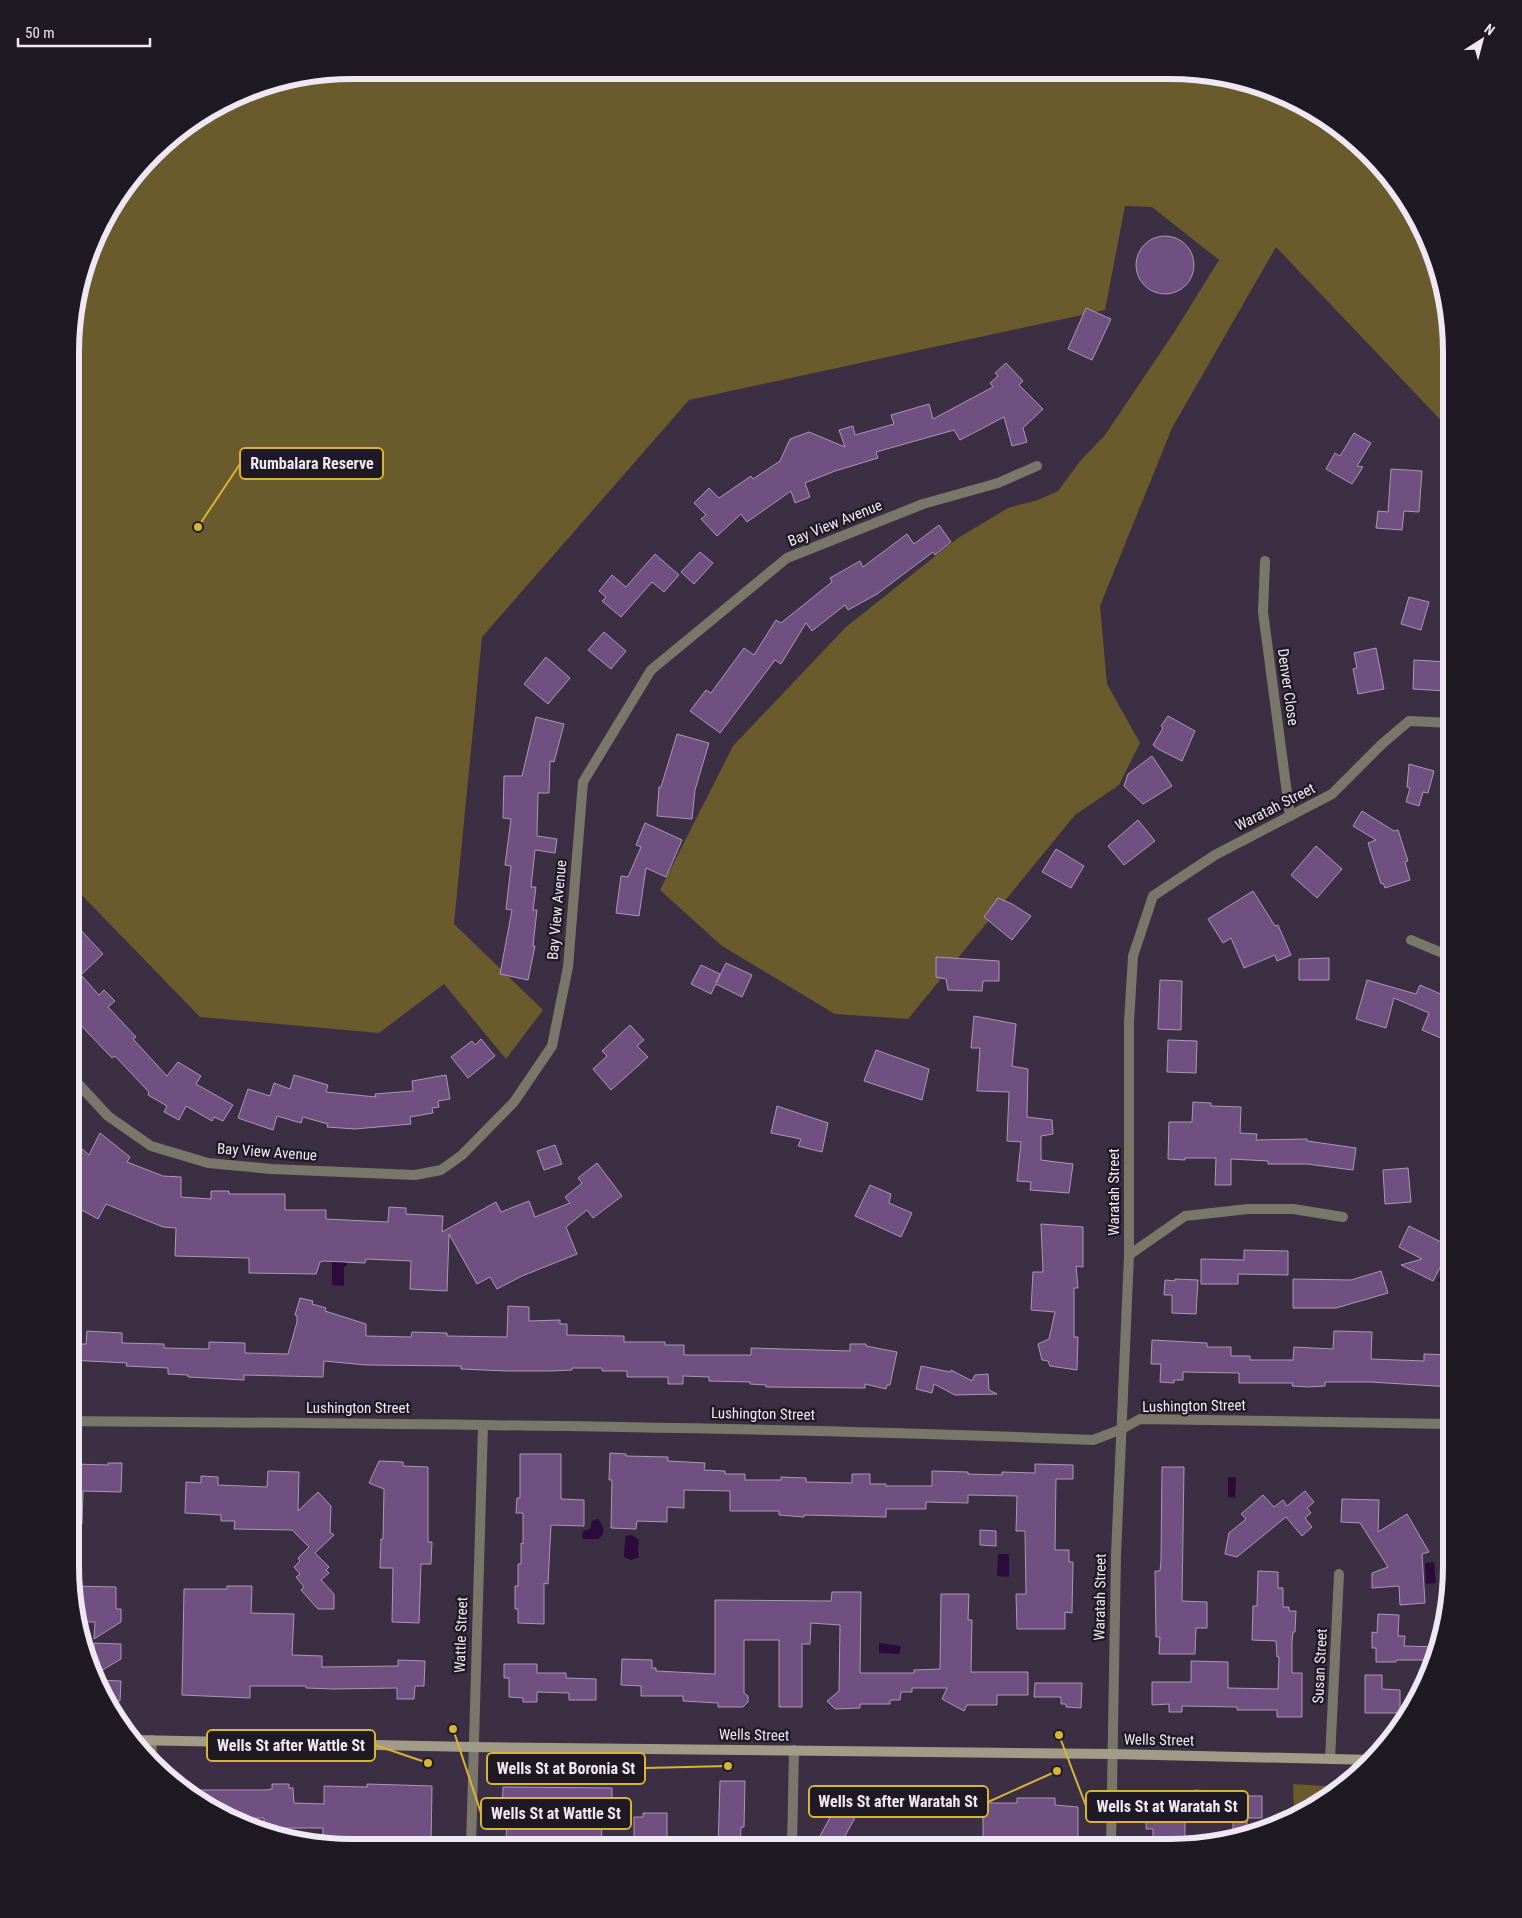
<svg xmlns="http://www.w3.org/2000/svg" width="1522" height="1918" font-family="'Roboto Condensed',sans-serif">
<rect width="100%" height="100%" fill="#3c2e43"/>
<g fill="#6a5b2c">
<path d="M352,70L1207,72L1278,91L1327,118L1382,166L1414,211L1442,278L1452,351V432L1276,247L1172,428L1100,606L1107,684L1140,743L1119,785L1075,815L908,1019L835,1014L722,946L660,890L733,746L846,627L958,538L1008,508L1038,500L1058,491L1081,460L1105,435L1175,331L1219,260L1152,207L1125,206L1105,310L689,400L482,637L454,924L543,1010L506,1059L444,984L379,1033L200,1017L71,884L72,315L108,211L166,140L261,85Z"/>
<path d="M1293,1784L1342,1787L1311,1810L1294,1817Z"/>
</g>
<g fill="#2b0b39">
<path d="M332,1262H347V1265L344,1267V1286L332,1285Z"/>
<path d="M1445,1267L1447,1268V1272L1452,1274V1288L1438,1281Z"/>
<path d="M1228,1477H1236L1235,1498L1228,1497Z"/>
<path d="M597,1519C602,1521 605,1531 602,1536L598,1539H583L582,1535L583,1531L590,1529L592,1521Z"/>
<path d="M632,1535L639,1540L638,1550L639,1557L631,1560L624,1557C624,1555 625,1538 626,1536Z"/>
<path d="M998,1554H1009V1577L997,1576Z"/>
<path d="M1434,1562L1436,1583L1426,1584L1425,1563Z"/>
<path d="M879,1643L901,1646L899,1654L879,1653Z"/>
</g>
<g fill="#704f81" stroke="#aa99b3">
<circle cx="1165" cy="265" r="29"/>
<path d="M1086,308L1111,319L1092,360L1068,349Z"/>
<path d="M1006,363L1023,381L1019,385L1043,409L1023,428L1027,442L1012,446L1004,417L960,440L954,430L876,452L878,458L835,471L805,483L810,497L795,503L791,491L747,522L741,514L717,536L701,519L706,515L694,503L709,488L719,498L751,476L753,479L780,461L790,439L809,432L845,447L839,430L853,426L855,435L894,424L891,415L929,404L933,419L993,387L990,383L998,376L995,373Z"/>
<path d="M1354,433L1371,443L1357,466L1363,467L1352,484L1326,469L1335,453L1340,456Z"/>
<path d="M1391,469L1422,471L1419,512L1404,511L1402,530L1376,528L1378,511L1388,512Z"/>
<path d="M939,525L951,542L935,555L933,552L877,594L848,610L845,605L812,631L806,623L781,664L775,660L720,733L690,711L706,690L711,693L744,648L754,655L776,620L781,623L832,582L830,578L860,561L863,567L907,534L914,544Z"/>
<path d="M700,552L713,563L694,584L681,572Z"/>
<path d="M655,554L679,575L664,592L652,582L621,617L602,601L606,597L599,591L612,575L626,587Z"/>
<path d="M1409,597L1429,602L1421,630L1401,624Z"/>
<path d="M604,632L626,651L611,669L588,650Z"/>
<path d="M1376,648L1384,689L1358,694L1353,669L1357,668L1354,653Z"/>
<path d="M546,657L570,678L548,704L524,684Z"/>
<path d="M1414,660L1448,662L1446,691L1413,689Z"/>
<path d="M1168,716L1195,731L1182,761L1158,749L1153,745L1163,728L1161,726Z"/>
<path d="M536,717L564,724L554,762L550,761L549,793H538L537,836L557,839L555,853L535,850L531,887H536L533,910H537L533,946H535L528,980L500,974L512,910L506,909L511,866L505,865L511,819L503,818L504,776H522Z"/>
<path d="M677,734L709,743L695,790L692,819L657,816L659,787H661Z"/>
<path d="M1152,756L1172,786L1143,804L1124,786L1128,774Z"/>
<path d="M1409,764L1434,771L1428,793L1423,792L1419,806L1406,802L1410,788L1407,787Z"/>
<path d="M1362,811L1394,831L1398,830L1408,861L1405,862L1410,880L1385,888L1383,883L1381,884L1368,843L1376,840L1353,826Z"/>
<path d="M1138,820L1155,841L1124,865L1108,846Z"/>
<path d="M645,823L682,840L666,877L646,868L639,916L616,913L621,876L628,877L641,847L636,845Z"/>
<path d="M1316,846L1342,869L1317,898L1291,875Z"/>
<path d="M1056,849L1084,866L1071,888L1042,872Z"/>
<path d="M1253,891L1275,926L1278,925L1291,955L1277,961L1275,955L1244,968L1231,938L1223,943L1208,919Z"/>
<path d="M998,898L1012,904L1031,916L1012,940L984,917Z"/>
<path d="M78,927L103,954L81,975L99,995L104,990L115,1001L108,1007L136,1037L133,1039L167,1076L178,1062L201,1076L196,1084L233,1105L223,1121L214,1117L212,1121L186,1106L179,1120L164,1112L167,1106L148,1095L149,1092L115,1056L112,1058L71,1015V934Z"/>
<path d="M936,957L999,961V981H983L982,991L948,990L946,979L936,977Z"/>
<path d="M1329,958V980H1299V959Z"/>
<path d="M726,963L752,975L742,997L716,984L711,994L691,984L701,965L720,974L716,983Z"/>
<path d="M1160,980L1182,981L1181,1030L1158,1029Z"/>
<path d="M1367,980L1416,994L1420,985L1452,999V1019L1443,1039L1422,1030L1429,1013L1394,998L1386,1028L1356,1019Z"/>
<path d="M974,1016L1016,1024L1012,1066L1028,1069L1027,1117L1052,1120L1053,1134L1041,1136V1160L1073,1164L1069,1193L1030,1190L1031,1182L1017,1181L1021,1142L1007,1141L1009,1092L977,1091L980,1048H971Z"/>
<path d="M630,1025L644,1040L637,1046L648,1057L611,1090L593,1069L607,1056L602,1051Z"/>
<path d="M481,1039L495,1056L468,1078L451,1057L472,1041L475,1045Z"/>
<path d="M1168,1040L1197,1041L1196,1073L1167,1072Z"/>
<path d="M876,1050L929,1069L922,1100L864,1081Z"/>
<path d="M294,1075L328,1085L326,1092L376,1097L375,1094L413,1091L412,1081L446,1075L450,1099L438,1101L439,1107L432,1108L433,1113L410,1117L411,1124L355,1129L327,1127L328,1124L303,1117L301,1123L277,1116L273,1130L238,1118L248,1089L270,1096L274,1083L290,1089Z"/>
<path d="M1193,1102L1211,1103V1106L1241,1107L1240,1133L1257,1134L1256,1140L1307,1139V1141L1356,1148L1353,1170L1307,1164H1268V1161L1231,1159V1185H1215L1216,1158H1185V1160L1168,1159L1169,1122H1192Z"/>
<path d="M777,1106L828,1123L822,1152L798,1146L801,1139L771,1133Z"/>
<path d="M100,1133L130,1157L127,1162L163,1176L181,1177V1197L211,1199V1191H229V1194H285V1210H326V1219L388,1222L389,1207L406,1208V1214L443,1216L442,1232L496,1202L501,1212L529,1201L535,1217L570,1203L565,1197L582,1183L578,1178L597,1163L622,1196L593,1218L587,1210L566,1227L577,1254L522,1276L497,1289L490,1277L477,1284L449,1234L447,1291L410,1289L411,1261L366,1259L365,1263L324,1261L320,1262L316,1274L249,1273V1258L175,1256L176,1228L163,1227L106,1204L98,1219L71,1204V1189L79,1173L71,1166V1139L89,1155Z"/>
<path d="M555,1145L562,1164L544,1170L537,1151Z"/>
<path d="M1408,1168L1411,1202L1385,1204L1383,1170Z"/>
<path d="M870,1185L891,1194L889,1203L912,1213L901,1237L855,1216Z"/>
<path d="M1041,1224L1083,1227V1267L1076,1266L1078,1288H1074V1337H1078L1077,1370L1050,1366L1048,1361L1042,1360L1038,1344L1049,1339L1055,1312L1031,1310L1033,1272H1043Z"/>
<path d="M1409,1226L1441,1242L1452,1238V1245L1433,1281L1401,1265L1422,1259L1399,1247Z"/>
<path d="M1244,1250L1288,1251V1275L1238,1274V1284H1201V1259L1244,1260Z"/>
<path d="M1381,1271L1388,1293L1336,1308H1293V1279L1351,1280Z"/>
<path d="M1175,1279L1198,1280L1196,1314L1172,1313V1295H1164L1165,1280L1175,1281Z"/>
<path d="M300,1298L313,1301L312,1304L326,1308L325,1311L366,1324V1336L411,1337L412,1332L447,1333V1336L507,1337L508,1306L529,1307V1321L560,1320V1324H567V1335L624,1336V1342H665V1345H684V1355H751V1348L850,1351V1344H866V1346L897,1352L890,1385H887L886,1389L865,1384V1388L766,1387V1385L750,1384V1382L709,1381V1377L683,1376V1384H668V1377H627V1371H602V1368H572V1370L551,1371H507L461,1369V1366L366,1365L324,1361L323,1377L244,1375V1380L208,1378L188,1377V1375L168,1374V1368L126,1366L127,1363L70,1360V1344H86L87,1331L122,1333V1343L164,1344V1348L209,1349V1342L245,1343V1353L288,1354L297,1322V1316L295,1315Z"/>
<path d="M1334,1331L1372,1332L1371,1359L1424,1361V1354L1452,1355V1387L1370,1382H1325V1386L1308,1387L1292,1386L1293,1383H1239V1373L1183,1372V1380H1174V1383L1160,1382L1161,1364H1151L1152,1340L1207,1343V1347H1231V1356H1250V1360H1293L1294,1347L1333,1349Z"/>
<path d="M921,1366L950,1372L951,1370L972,1381L975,1375L988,1374L989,1390L997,1394L955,1395L934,1384L932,1393L916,1389Z"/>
<path d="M610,1453L626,1454V1456L668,1457V1461L705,1463L704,1470L725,1471V1474H745V1480H781V1477L806,1478V1482L852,1483V1474H870V1484H886V1486H932V1471L968,1472V1474L1002,1475V1472L1035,1473V1464L1073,1465V1479H1056L1055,1550H1069V1562H1073L1072,1613L1065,1612V1629H1017L1016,1594H1026L1025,1531H1016L1017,1496L968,1495V1503L926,1502V1509H886V1517L804,1515V1517L779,1515V1511H730V1491L684,1490V1508L667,1507V1522L637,1521L636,1529L611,1528L612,1480H609Z"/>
<path d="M520,1454H561V1499L584,1500V1526L551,1525L548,1584L544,1583V1624L518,1623V1609H515V1586H518V1564H521V1543L523,1544V1513H516L517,1498H520Z"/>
<path d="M379,1461L403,1462V1466L428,1467V1542H432L431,1564H421L419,1623L392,1622L393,1568H380L381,1539H383L384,1489L369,1483Z"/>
<path d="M108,1463H122L121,1492L83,1491L82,1524L70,1523V1466H74V1464L108,1465Z"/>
<path d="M1162,1467H1184L1182,1601L1207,1602V1628H1196L1195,1654H1159L1160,1637H1156L1155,1571H1160L1161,1561Z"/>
<path d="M268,1471L299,1472L298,1511L318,1492L331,1506L330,1532L334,1535L315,1553L329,1567L326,1570L329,1573L321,1580L334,1594V1609H318L301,1590L304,1587L296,1577L300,1574L294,1567L300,1561L298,1558L309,1547L292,1530L234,1529L235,1521H221V1515L185,1513L186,1482L201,1483V1476L218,1477V1485L267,1487Z"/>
<path d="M1305,1491L1314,1502L1307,1508L1311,1513L1305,1518L1312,1527L1302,1536L1286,1517L1237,1557L1225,1554L1229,1533L1246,1519L1241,1514L1263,1495L1274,1507L1283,1500L1287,1506Z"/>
<path d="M1342,1499L1379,1500L1378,1532L1407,1514L1429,1552L1422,1554L1425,1603L1400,1605L1399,1586L1372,1588V1573L1388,1567L1360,1523L1341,1522Z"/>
<path d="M980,1530L996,1531V1546L980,1545Z"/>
<path d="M1258,1571L1278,1572V1588H1283V1607H1289V1611H1296L1295,1632H1293L1292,1642V1673H1302V1717H1277V1710H1237V1707L1182,1706V1712H1169V1704L1152,1705V1682H1191V1661L1228,1662V1688L1278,1689L1279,1657H1277L1276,1641L1252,1640L1253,1606H1257Z"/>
<path d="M73,1586L116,1587V1609H121V1622L94,1639L95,1622H77Z"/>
<path d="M227,1586H252L251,1613L294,1614L292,1655L322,1656V1667L398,1666V1660L425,1661L424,1686H415L414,1699H397V1688L334,1689L306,1688V1686H250V1698L182,1695L184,1589H227Z"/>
<path d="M832,1592H861L860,1673H914V1670L940,1669L941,1594H969L968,1620H972L971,1672H1028V1695H997V1705H967L964,1711L942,1699L947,1688H912V1692H901L900,1700H890V1704H860V1708L835,1709L827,1701L839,1691L840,1625L811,1623L810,1644H802V1707H779V1640H744V1693L748,1696V1702L743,1707H718V1703L683,1701V1696H641V1686L621,1685L622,1659L652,1660V1668H656V1671L715,1674V1600L831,1601Z"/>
<path d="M1378,1614L1399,1615L1398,1636H1405L1404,1646L1439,1647L1435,1660H1396V1662H1376V1648H1372V1632L1377,1633Z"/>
<path d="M94,1643L121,1644V1659L94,1675Z"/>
<path d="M504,1664H537V1673H566V1678L596,1679V1700H569V1693L537,1692V1702H523V1698L509,1697V1678H504Z"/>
<path d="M1365,1675H1382V1689L1400,1690V1713H1365Z"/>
<path d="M96,1680L121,1681L120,1701L105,1700Z"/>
<path d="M1035,1683H1082L1081,1708L1066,1707V1704H1061V1697H1034Z"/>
<path d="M720,1781H745L744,1827H741L740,1847H718Z"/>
<path d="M272,1784H289V1788H293L294,1803L324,1804V1786L367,1787V1784L432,1786L431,1847H333L323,1845V1828H284L285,1838L264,1834V1818H230L198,1802V1790H266L272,1789Z"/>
<path d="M503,1787L612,1788V1826H602L601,1847H506L507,1808H502Z"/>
<path d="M1195,1790L1209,1791V1793L1248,1794V1796H1262V1818H1247V1832H1233V1821L1185,1818V1837H1179V1847H1153V1829H1146V1820H1143L1145,1795H1161L1160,1800L1195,1801Z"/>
<path d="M844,1792L863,1803L839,1847L820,1836Z"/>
<path d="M958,1792L986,1793L985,1803H1017V1798H1055V1805L1078,1807V1847H1058V1839H983V1813L948,1812V1817L865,1816L866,1799L909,1800V1794H958Z"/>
<path d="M643,1813H667V1844H634V1817H643Z"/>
</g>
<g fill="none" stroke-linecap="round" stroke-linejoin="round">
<g stroke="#7a766a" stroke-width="10">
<path d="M1265,561L1263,612L1290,816"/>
<path d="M1411,940L1452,957"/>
<path d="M71,1076L108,1116L151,1146L208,1163L271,1169L415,1175L441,1170L462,1155L514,1102L552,1046L568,967L583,782L651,670L787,558L923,504L998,483L1037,466"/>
<path d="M1129,1255L1185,1216L1248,1209H1293L1343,1217"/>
<path d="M70,1421C411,1424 752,1426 1093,1440L1122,1429L1140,1419L1451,1424"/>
<path d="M1330,1759L1339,1574"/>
<path d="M151,1763L152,1740"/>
<path d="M471,1847L483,1425"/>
<path d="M792,1847L794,1750"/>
<path d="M1111,1847L1116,1555L1129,1255V1022L1133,956L1153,896L1215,855L1332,794L1382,744L1409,721L1452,723"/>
</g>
<path stroke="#a19b88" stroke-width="10" d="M133,1740L472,1747L1114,1754L1374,1760"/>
</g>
<g text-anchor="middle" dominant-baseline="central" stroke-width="4.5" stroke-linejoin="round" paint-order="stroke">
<g font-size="15" fill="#f0e7f5" stroke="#1f1923">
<text transform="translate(835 523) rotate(-22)">Bay View Avenue</text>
<text transform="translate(1288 687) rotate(82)">Denver Close</text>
<text transform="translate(1275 807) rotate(-27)">Waratah Street</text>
<text transform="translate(557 910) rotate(-85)">Bay View Avenue</text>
<text transform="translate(267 1152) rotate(4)">Bay View Avenue</text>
<text transform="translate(1114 1192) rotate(-90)">Waratah Street</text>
<text transform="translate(1194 1406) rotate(-1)">Lushington Street</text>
<text x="358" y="1408">Lushington Street</text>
<text transform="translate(763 1414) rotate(1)">Lushington Street</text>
<text transform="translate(1100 1597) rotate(-89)">Waratah Street</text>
<text transform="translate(461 1635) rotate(-88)">Wattle Street</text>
<text transform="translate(1320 1666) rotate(-87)">Susan Street</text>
<text transform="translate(754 1735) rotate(1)">Wells Street</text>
<text transform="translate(1159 1740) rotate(1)">Wells Street</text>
</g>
</g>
<path d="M0 0H1522V1918H0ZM352 79H1170A273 273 0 0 1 1443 352V1566A273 273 0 0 1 1170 1839H352A273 273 0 0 1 79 1566V352A273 273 0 0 1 352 79Z" fill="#1f1923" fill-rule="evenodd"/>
<path fill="none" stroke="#f0e7f5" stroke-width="6" d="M352 79H1170A273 273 0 0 1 1443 352V1566A273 273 0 0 1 1170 1839H352A273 273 0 0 1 79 1566V352A273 273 0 0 1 352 79Z"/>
<path fill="none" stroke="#d8b434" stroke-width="2" d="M198 527L240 464M428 1763L375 1745M728 1766L645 1768M1057 1771L988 1802M1059 1735L1086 1806M453 1729L481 1813"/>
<g fill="#d8b434" stroke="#1f1923" stroke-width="2">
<circle cx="198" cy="527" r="5"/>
<circle cx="428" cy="1763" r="5"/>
<circle cx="728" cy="1766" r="5"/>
<circle cx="1057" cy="1771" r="5"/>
<circle cx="1059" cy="1735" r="5"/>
<circle cx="453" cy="1729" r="5"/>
</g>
<g fill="#1f1923" stroke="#d8b434" stroke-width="2">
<rect x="240" y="448" width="143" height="31" rx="5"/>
<rect x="207" y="1730" width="168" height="31" rx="5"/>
<rect x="487" y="1753" width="158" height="31" rx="5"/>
<rect x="809" y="1786" width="179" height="31" rx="5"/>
<rect x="1086" y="1791" width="162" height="31" rx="5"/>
<rect x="481" y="1798" width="150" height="31" rx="5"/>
</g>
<g font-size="16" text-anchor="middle" font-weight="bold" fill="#f0e7f5">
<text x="312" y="469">Rumbalara Reserve</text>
<text x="291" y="1751">Wells St after Wattle St</text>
<text x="566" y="1774">Wells St at Boronia St</text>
<text x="898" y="1807">Wells St after Waratah St</text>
<text x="1167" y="1812">Wells St at Waratah St</text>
<text x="556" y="1819">Wells St at Wattle St</text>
</g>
<g transform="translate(1482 40) rotate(36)" stroke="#1f1923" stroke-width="4" paint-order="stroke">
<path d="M0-4L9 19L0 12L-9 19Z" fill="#f0e7f5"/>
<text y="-8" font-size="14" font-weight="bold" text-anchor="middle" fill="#f0e7f5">N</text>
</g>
<path d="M18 38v8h132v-8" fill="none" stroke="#f0e7f5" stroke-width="2.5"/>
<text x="25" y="38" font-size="15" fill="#f0e7f5" stroke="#1f1923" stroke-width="4" paint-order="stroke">50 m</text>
</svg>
